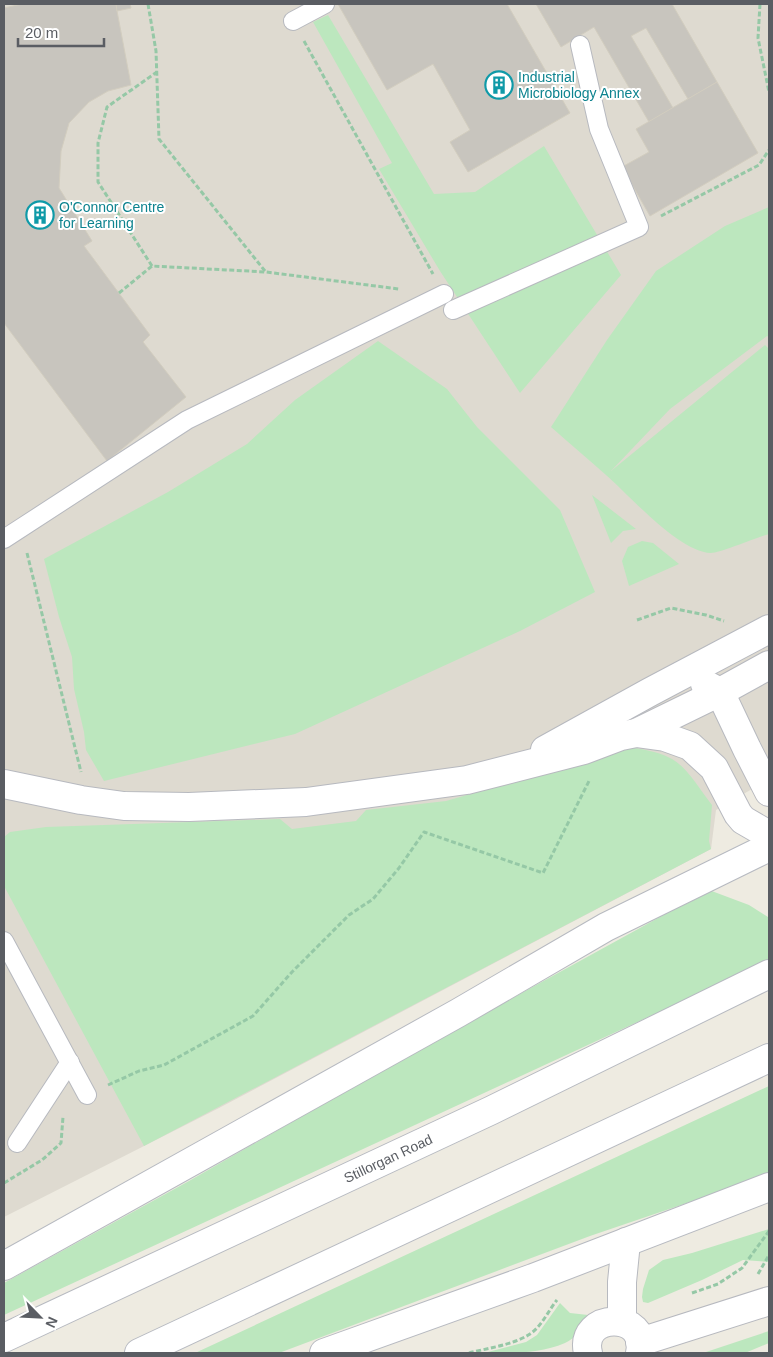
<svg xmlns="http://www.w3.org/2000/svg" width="773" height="1357" font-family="Helvetica,sans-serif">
<rect width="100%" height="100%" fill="#eeebe1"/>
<path fill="#dedad0" d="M4,4H769V779L716,810L711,849L219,1108L4,1217Z"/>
<g fill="#bce7be">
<path d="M328,15L434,194L475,192L544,146L621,275L520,393L440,271L379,169L392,163L313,22Z"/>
<path d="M769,207V337L767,336L670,409L611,471L765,345L769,349V534C758,537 720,553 711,553C679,552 630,496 606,475C588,459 569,443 551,427L607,340L656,271L725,226Z"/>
<path d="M378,341L447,389L477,427L560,510L595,592L520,631L295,734L104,781L86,750L84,732L74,689L72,657L59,617L44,559L168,492L247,444L295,400Z"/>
<path d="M592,495L636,529L623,531L611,543Z"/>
<path d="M642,541L653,543L679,564L629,586L622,561L628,547Z"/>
<path d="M627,747C642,749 656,751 670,758C687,766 700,790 712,805L709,841L711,849L144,1146L4,886V837L10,832L46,827L280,819L292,829L356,821L366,810L446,801L601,757Z"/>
<path d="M709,890L749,905L768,917L769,963L657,1013L4,1315V1283L189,1181L396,1062Z"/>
<path d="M769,1086V1173L734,1187L590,1236L279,1353H195Z"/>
<path d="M769,1229V1262L743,1260L702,1280L648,1303L643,1302L642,1297L643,1289L649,1270L663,1260L692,1253Z"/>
<path d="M560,1303L570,1313L588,1315L592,1321C584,1329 575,1338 565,1343C539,1354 511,1353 484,1353L526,1342L537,1335Z"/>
<path d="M769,1331V1343L745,1353H703Z"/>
</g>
<g fill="#c8c5be" stroke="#d2cdbf">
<path d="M22,4H116L117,11L131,85L108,91L89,102L69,123L61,151L59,188L92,241L84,246L150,335L143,342L186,397L107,461L4,323V8Z"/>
<path d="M116,4H130L131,8L117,11Z"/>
<path d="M338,4H507L570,113L468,172L450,142L470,130L433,64L387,90Z"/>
<path d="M536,4H672L717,82L688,99L646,28L631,36L673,108L649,122L594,27L561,47Z"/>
<path d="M717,82L758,153L650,216L622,167L649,152L636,129Z"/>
</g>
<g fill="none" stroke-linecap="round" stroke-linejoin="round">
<g stroke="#b7b9bf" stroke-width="20">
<g id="lane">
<path d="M293,21L325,4"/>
<path d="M453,310L639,227L599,129L580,45"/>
<path d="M4,539L187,420L444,294"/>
<path d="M4,941L87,1095"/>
<path d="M17,1143L70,1062"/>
</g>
</g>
<g stroke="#b7b9bf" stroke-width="30">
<g id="street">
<path d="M705,684L720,692L747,749L769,792"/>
<path d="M636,733L665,737L690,746L714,768L738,814L743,820L769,835"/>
<path d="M545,750L650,692L769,629"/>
<path d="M4,784L81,800L124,806L189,807L306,802L467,780L584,750L621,736L636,733L720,692L769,665"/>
<path d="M622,1322V1282L626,1242"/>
<path d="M640,1342L769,1301"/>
<path d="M588,1353C578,1312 649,1310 640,1353"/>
</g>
</g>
<g stroke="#b7bac1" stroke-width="30">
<g id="secondary">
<path d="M4,1266L458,1013L606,927L769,847"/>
<path id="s1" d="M4,1338L492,1110L769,974"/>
<path d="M139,1353L769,1058"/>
<path d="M324,1353L533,1278L769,1187"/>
</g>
</g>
<g stroke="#95c8a6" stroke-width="3" stroke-dasharray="5 2.5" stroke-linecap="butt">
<path d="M148,4L156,51L159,139L265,271"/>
<path d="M760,4L758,38L769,92"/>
<path d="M304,41L433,274"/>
<path d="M661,216L759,165L769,150"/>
<path d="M152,266L98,182V143L107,107L157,72"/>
<path d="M119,293L152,266L266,272L399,289"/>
<path d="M27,553L81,772"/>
<path d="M637,620L671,608L706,615L724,621"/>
<path d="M108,1085L139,1071L164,1065L253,1016L292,972L349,915L373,899L399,868L424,832L543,873L590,779"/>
<path d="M4,1183L42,1160L61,1143L63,1117"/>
<path d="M758,1274L769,1255"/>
<path d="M692,1293L718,1284L742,1268L769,1231"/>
<path d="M469,1353C488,1348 513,1345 530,1334C542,1326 548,1311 557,1300"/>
</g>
<use href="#lane" stroke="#fff" stroke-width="18"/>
<use href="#street" stroke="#fff" stroke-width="28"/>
<use href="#secondary" stroke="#fff" stroke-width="28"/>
</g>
<defs>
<g id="building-ring" transform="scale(1.4375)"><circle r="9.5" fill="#fff" stroke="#0f9aa8" stroke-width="1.5"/><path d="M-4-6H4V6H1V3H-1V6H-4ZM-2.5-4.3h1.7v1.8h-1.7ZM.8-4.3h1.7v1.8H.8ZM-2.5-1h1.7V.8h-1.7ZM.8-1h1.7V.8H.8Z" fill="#0f9aa8"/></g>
</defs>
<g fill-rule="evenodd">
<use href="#building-ring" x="499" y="85"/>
<use href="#building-ring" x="40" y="215"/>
</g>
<g text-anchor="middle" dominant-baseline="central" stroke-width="4" stroke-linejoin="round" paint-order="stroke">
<g font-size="14" fill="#0d838f" stroke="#fff" text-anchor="start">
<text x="518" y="77">Industrial<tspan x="518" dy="16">Microbiology Annex</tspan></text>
<text x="59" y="207">O'Connor Centre<tspan x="59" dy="16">for Learning</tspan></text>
</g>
<g font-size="14" fill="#5a5d63" stroke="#fff">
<text stroke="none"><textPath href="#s1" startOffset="424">Stillorgan Road</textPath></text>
</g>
</g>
<rect width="773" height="1357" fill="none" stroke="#5a5d63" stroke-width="10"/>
<g transform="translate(40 1317) rotate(114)" stroke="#ffffff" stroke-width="4" paint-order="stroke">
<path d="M0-4L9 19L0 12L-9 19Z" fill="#5a5d63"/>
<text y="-8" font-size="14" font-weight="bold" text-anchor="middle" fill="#5a5d63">N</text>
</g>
<path d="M18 38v8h86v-8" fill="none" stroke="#5a5d63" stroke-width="2.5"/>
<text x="25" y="38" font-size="15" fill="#5a5d63" stroke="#ffffff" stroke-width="4" paint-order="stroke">20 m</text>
</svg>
